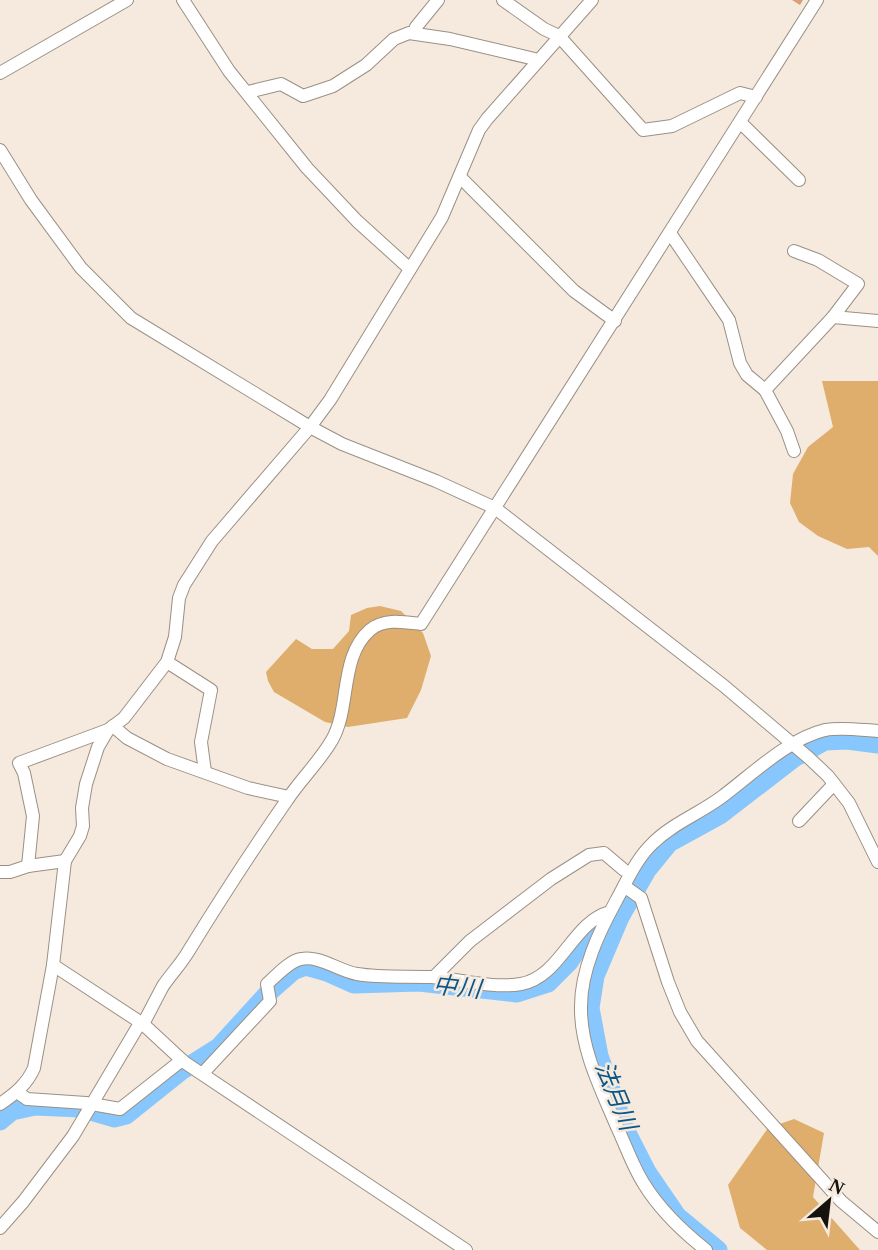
<svg xmlns="http://www.w3.org/2000/svg" width="878" height="1250" font-family="'Times New Roman','Noto Sans JP',serif">
<rect width="100%" height="100%" fill="#f5eadd"/>
<g fill="#dfae6d">
<path d="M822,381H878V556L869,547L847,549L818,536L799,522L790,503L793,474L808,447L833,427Z"/>
<path d="M380,606L401,611L423,633L431,656L421,690L407,718L348,727L325,722L274,692L268,681L266,672L296,639L312,649H333L349,631L351,615L367,608Z"/>
<path d="M794,1119L824,1133L813,1197L860,1250H767L740,1228L728,1185L768,1128Z"/>
</g>
<g fill="none" stroke-linecap="round" stroke-linejoin="round">
<g stroke="#87c7fd" stroke-width="19">
<path d="M0,1121L12,1111L35,1106L80,1108L114,1118L126,1115L181,1071L219,1047L269,992L293,971L306,966L327,972L354,984L419,982L517,993L548,983L569,962L591,929L620,917"/>
<path d="M718,1250L677,1216L647,1172L625,1129L599,1056L590,1008L595,976L620,917L647,870L669,843L720,815L794,758L825,741L847,740L878,744"/>
</g>
<g stroke="#9a9084" stroke-width="14">
<g id="minor">
<path d="M183,0L229,71L307,168L357,221L410,269"/>
<path d="M503,0L544,29L559,36L643,130L672,126L740,93L756,97"/>
<path d="M415,33L416,27L438,0"/>
<path d="M0,73L127,0"/>
<path d="M248,92L281,84L303,96L333,86L366,65L394,39L409,33L450,39L539,60"/>
<path d="M740,122L799,180"/>
<path d="M0,150L31,200L81,268L131,318L310,427L342,444L436,481L495,508L724,686L809,758L828,776L849,803L878,862"/>
<path d="M460,177L574,291L615,321"/>
<path d="M670,233L729,320L740,363L747,375L765,390L833,317L858,284L818,260L794,251"/>
<path d="M833,317L878,321"/>
<path d="M765,390L787,431L794,451"/>
<path d="M167,662L211,690L201,742L205,772"/>
<path d="M113,726L127,738L167,759L248,788L289,797"/>
<path d="M799,821L834,784"/>
<path d="M28,866L33,816L24,773L19,763L108,730"/>
<path d="M0,872H10L28,866L65,861"/>
<path d="M624,886L641,898L668,982L680,1012L697,1041L841,1201L878,1232"/>
<path d="M53,965L143,1024L184,1062L466,1250"/>
<path d="M434,977L470,941L551,879L589,855L604,853L624,870"/>
<path d="M143,1024C150,1011 156,999 163,986C171,974 181,964 188,952C220,900 253,849 287,800C301,779 320,761 332,740C351,707 339,657 370,630C384,618 404,622 421,624L817,0"/>
<path d="M203,1073L270,1001L267,984C276,976 289,961 301,959C319,955 339,971 357,974C381,978 407,976 431,977C460,979 492,989 521,984C561,977 572,922 610,912"/>
<path d="M17,1092L27,1099L86,1103L120,1109L182,1060"/>
<path d="M0,1104C15,1094 27,1084 34,1068L53,965L65,861L80,836L83,826L82,808L86,784L98,747L108,730L124,718L167,662L175,637L179,598L184,585L212,541L310,427L330,400L442,217L479,130L487,119L592,0"/>
<path d="M0,1228L23,1202L73,1136L140,1023"/>
<path d="M706,1250C682,1231 660,1210 644,1184C633,1167 626,1146 617,1127C601,1089 580,1048 581,1006C581,970 599,932 616,901C627,881 636,859 653,843C673,823 701,813 723,796C752,774 790,738 825,730C842,727 861,730 878,731"/>
</g>
</g>
<use href="#minor" stroke="#fff" stroke-width="12"/>
</g>
<path fill="#da9f77" d="M792,0H803L800,5Z"/>
<g text-anchor="middle" dominant-baseline="central" stroke-width="5" stroke-linejoin="round" paint-order="stroke">
<g font-size="24" font-style="italic" fill="#0c5788" stroke="#f5eadd">
<text transform="translate(457 987) rotate(6)">中川</text>
<text transform="translate(616 1096) rotate(68)">法月川</text>
</g>
</g>
<g transform="translate(829 1201) rotate(28)" stroke="#f5eadd" stroke-width="5" paint-order="stroke">
<path d="M0-5L12 26L0 18L-12 26Z" fill="#15110d"/>
<text y="-10" font-size="19" font-weight="bold" text-anchor="middle" fill="#15110d">N</text>
</g>
</svg>
